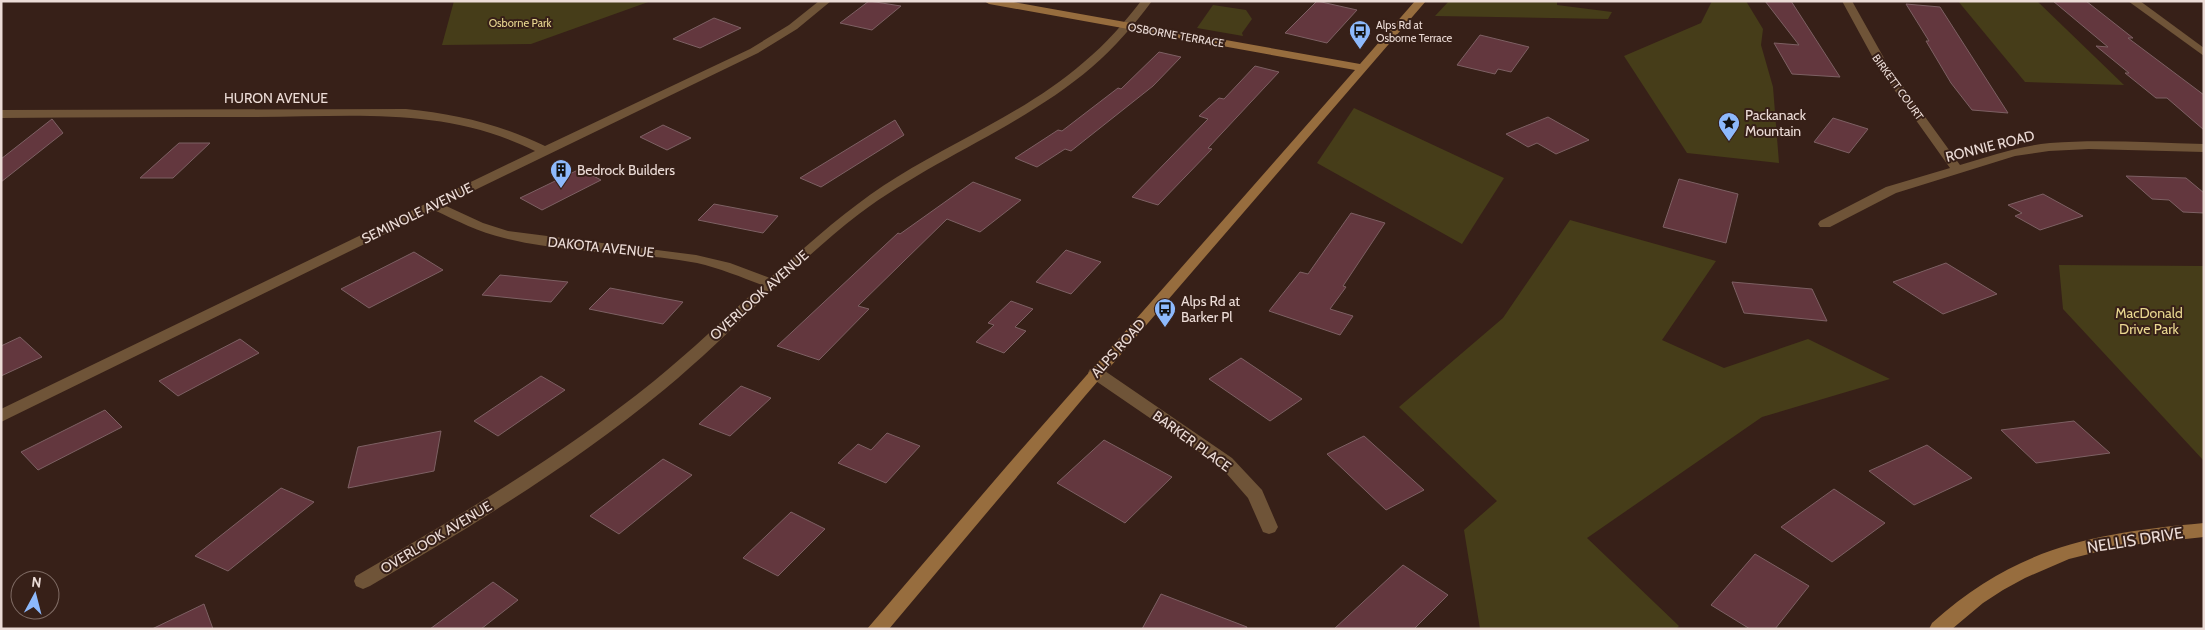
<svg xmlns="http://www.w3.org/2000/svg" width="2205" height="630" font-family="Cabin,sans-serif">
<rect width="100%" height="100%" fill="#372018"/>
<g fill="#463d19">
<path d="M454,1H651L531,44L442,45Z"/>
<path d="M1449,1H1557V5L1612,12L1608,19L1435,16Z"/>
<path d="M1712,1H1746L1763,29L1761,45L1773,87L1779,163L1687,153L1624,56L1701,23Z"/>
<path d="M1958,1H2037L2124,85L2025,82Z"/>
<path d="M1213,5L1246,10L1252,19L1242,33L1243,36L1197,28Z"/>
<path d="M1354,108L1504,178L1462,244L1317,163Z"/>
<path d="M1570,220L1716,261L1662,340L1724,368L1808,339L1890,379L1762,417L1587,538L1679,626L1676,629H1480L1464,530L1497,501L1399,407L1503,318Z"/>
<path d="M2059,265L2204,266V461L2063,309Z"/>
</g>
<g fill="#63373e" stroke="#7d6063">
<path d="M869,1L901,6L872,30L840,23Z"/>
<path d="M1317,1L1357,10L1327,43L1285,33Z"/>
<path d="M1765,1H1791L1840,77L1792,74L1774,43L1799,45Z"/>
<path d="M2053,1H2086L2133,38H2128L2204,95V130L2167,98H2156L2125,73H2129L2096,46L2108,47Z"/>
<path d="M1906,4L1940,7L2008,113L1972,110L1951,83L1926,41H1929Z"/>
<path d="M714,18L741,28L700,48L673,39Z"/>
<path d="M1480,35L1529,47L1511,72L1498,69L1495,74L1457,65Z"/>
<path d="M1159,52L1181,57L1153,86L1071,151L1065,149L1037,167L1015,158L1058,130L1062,131L1118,88L1121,89Z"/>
<path d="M1255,66L1279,72L1208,148L1212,149L1158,205L1132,197L1208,119L1199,116L1219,98L1224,99Z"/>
<path d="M1548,117L1589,140L1556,154L1537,143L1528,147L1506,134Z"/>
<path d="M1833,118L1868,129L1849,153L1814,142Z"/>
<path d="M52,119L63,133L1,182V159Z"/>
<path d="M895,120L904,135L821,187L800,178Z"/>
<path d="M663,125L691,138L667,150L640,137Z"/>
<path d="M179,143H210L173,178H140Z"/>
<path d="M580,169L601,180L542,210L520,198Z"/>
<path d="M2126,176L2186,178L2204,193V213L2183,212L2169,200L2152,199Z"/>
<path d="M1679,179L1738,194L1726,243L1663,227Z"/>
<path d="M973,182L1021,200L980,232L947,219L858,306L869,309L819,360L777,346L898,233L900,234Z"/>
<path d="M2043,194L2083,216L2040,230L2015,216L2022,213L2008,205Z"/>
<path d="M714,204L778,216L763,233L698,220Z"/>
<path d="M1351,213L1385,223L1343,286L1346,287L1330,309L1353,316L1340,335L1269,311L1300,272L1308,274Z"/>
<path d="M1066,250L1101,262L1071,294L1036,282Z"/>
<path d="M414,252L443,270L369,308L341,289Z"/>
<path d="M1946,263L1997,294L1943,314L1893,282Z"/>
<path d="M500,275L568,282L551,302L482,295Z"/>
<path d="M1732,282L1812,289L1827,321L1744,313Z"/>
<path d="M610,288L683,302L663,324L589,309Z"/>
<path d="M1011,301L1033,309L1015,327L1026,331L1004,353L976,342L994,325L988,323Z"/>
<path d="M20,337L42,357L1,376V346Z"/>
<path d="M240,339L259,353L178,396L159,381Z"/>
<path d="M1241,358L1302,399L1270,421L1209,379Z"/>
<path d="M541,376L565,390L498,436L474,421Z"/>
<path d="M741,386L771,398L730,436L699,424Z"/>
<path d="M105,410L122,427L38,470L21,452Z"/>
<path d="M2074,421L2110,453L2036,463L2001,430Z"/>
<path d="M441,431L434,471L348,488L358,447Z"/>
<path d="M887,433L920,446L886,483L838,463L858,444L871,450Z"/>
<path d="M1364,436L1424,490L1386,510L1327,454Z"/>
<path d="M1104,440L1172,477L1125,523L1057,483Z"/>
<path d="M1927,445L1972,478L1914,505L1869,471Z"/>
<path d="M663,459L692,475L619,534L590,516Z"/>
<path d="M281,488L314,502L228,571L195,556Z"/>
<path d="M1834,489L1885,523L1832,562L1781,527Z"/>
<path d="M791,512L825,529L778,576L743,558Z"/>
<path d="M1755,554L1809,586L1775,629H1750L1711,605Z"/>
<path d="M1403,565L1448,595L1414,629H1334Z"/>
<path d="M493,582L518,600L481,629H430Z"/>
<path d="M1161,594L1247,627L1246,629H1142Z"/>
<path d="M204,604L213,629H152Z"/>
</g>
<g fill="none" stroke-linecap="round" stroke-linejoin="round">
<g fill="#6f5438" fill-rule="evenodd">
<path d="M819,1H831L797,29L758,53L444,205L483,223L508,231L696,255L730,263L770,278C811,242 850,206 897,177C959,139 1029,110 1084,62C1106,44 1124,23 1141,1H1152C1134,25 1115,47 1092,67C1022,127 932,159 859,214C790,267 732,334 665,389C573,465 472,526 370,586L363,589L356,586L354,581L356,576C459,516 561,456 654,381C691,351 726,317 762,285C741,277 719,268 697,263C633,251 567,254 504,238C479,232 457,221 434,210L1,422V409L535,151C445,106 353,117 256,117C171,117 86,117 1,118V110L406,109C455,114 500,124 545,146L750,49L789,25Z"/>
<path d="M1842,1H1852L1889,67L1960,165C1990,156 2019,146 2050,143C2101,139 2153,143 2204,144V152L2089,149L2049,151L2015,156L1896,193L1830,227H1820L1818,224L1820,221L1886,187L1950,168L1878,67Z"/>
<path d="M2128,1H2140L2204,48V56Z"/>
<path d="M1096,368L1102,369L1232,458L1262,490L1278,527L1275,532L1269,534L1263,532L1248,498L1220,466L1090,377L1088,373L1090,369Z"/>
</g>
<g fill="#976d3e" fill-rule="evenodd">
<path d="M984,1H1008L1360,64L1415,1H1426L1085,396L889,629H867L1006,467L1355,70L989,4Z"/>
<path d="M2204,523V537L2121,546L2069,559L2025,578L2003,590L1983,603L1952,629H1929L1932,623C2016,547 2094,533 2204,523Z"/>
</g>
</g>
<defs>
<g id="bus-pin" transform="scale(1.125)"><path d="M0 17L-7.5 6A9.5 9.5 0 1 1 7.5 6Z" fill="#8db9fc" stroke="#372018"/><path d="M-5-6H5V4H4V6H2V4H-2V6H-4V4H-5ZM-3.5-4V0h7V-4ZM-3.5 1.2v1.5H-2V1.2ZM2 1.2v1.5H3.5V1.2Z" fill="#111"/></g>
<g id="sight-pin" transform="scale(1.125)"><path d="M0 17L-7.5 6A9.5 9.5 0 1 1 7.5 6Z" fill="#8db9fc" stroke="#372018"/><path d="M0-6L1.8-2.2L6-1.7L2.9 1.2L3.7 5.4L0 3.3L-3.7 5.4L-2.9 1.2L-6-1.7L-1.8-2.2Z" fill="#111"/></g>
<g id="building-pin" transform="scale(1.125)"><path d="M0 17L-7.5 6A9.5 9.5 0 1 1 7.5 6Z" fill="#8db9fc" stroke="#372018"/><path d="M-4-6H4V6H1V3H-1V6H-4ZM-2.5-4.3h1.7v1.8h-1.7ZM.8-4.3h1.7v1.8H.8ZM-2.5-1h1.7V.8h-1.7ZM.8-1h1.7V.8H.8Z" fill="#111"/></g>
</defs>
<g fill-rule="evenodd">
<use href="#bus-pin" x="1360" y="31"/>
<use href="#sight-pin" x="1729" y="123"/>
<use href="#building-pin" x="561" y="170"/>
<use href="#bus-pin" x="1165" y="309"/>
</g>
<g text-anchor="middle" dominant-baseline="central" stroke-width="4" stroke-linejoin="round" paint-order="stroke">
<g font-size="11" fill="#e9d790" stroke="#372018">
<text x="520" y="23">Osborne Park</text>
</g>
<g font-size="11" fill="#ecdcd7" stroke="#372018" text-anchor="start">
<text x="1376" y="25">Alps Rd at<tspan x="1376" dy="13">Osborne Terrace</tspan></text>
</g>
<g font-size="11" fill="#ecdcd7" stroke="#372018">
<text transform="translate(1176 35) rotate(10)">OSBORNE TERRACE</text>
<text transform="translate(1898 87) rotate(54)">BIRKETT COURT</text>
</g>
<g font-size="14" fill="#ecdcd7" stroke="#372018">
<text x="276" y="98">HURON AVENUE</text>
<text transform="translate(1990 146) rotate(-14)">RONNIE ROAD</text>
<text transform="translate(417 213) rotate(-26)">SEMINOLE AVENUE</text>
<text transform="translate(601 247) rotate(6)">DAKOTA AVENUE</text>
<text transform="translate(759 295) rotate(-42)">OVERLOOK AVENUE</text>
<text transform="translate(1118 348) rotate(-48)">ALPS ROAD</text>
<text transform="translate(1192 441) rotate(36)">BARKER PLACE</text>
<text transform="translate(436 537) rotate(-31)">OVERLOOK AVENUE</text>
</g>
<g font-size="14" fill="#ecdcd7" stroke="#372018" text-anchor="start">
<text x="1745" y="115">Packanack<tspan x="1745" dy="16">Mountain</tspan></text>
<text x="577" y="170">Bedrock Builders</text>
<text x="1181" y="301">Alps Rd at<tspan x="1181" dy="16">Barker Pl</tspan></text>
</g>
<g font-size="14" fill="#e9d790" stroke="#372018">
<text x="2149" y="313">MacDonald<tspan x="2149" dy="16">Drive Park</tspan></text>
</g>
<g font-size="16" fill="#ecdcd7" stroke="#372018">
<text transform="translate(2135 540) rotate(-9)">NELLIS DRIVE</text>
</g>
</g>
<rect width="2205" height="630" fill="none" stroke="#ecdcd7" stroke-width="5"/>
<g transform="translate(35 595) rotate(7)"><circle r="24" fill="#372018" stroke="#7f6b64"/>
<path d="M0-4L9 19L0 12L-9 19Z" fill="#8db9fc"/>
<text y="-8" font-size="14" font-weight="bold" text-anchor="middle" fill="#ecdcd7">N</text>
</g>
</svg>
